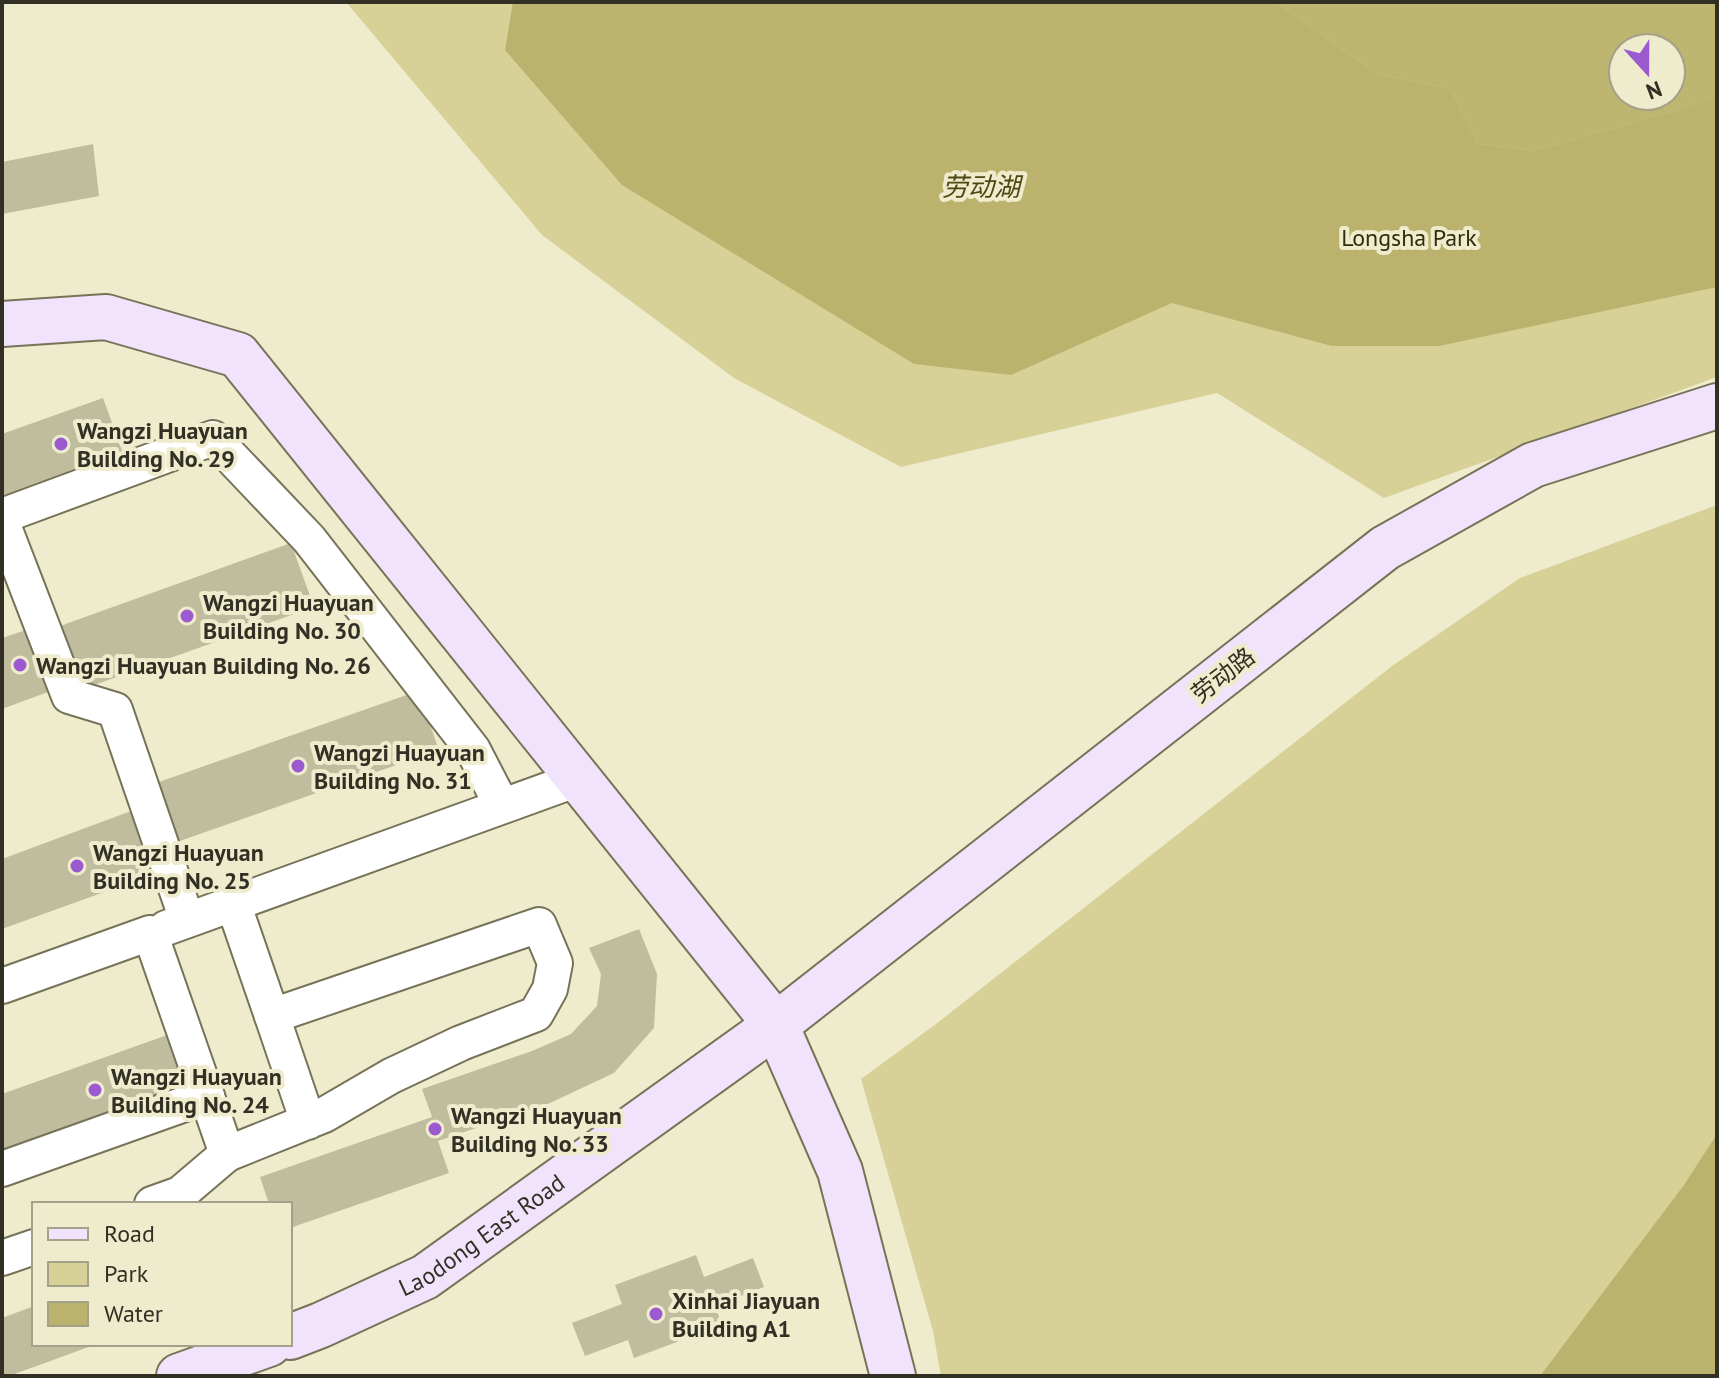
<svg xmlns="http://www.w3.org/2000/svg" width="1719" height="1378" font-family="'PT Sans','Noto Sans SC',sans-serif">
<rect width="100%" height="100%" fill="#efeccd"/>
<g fill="#d7d097" fill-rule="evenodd">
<path d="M346,2H1717V377L1384,498L1217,393L901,467L734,378L542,235ZM1623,48H1671V96H1623Z"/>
<path d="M1717,505V1376H941L933,1331L861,1079L936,1024L1392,666L1520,578Z"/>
</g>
<path fill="#beb670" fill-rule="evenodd" d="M1275,2H1717V95L1682,109L1534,151L1478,144L1450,89L1377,74ZM1623,48H1671V96H1623Z"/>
<g fill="#bbb26d">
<path d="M513,2H1275L1377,74L1450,89L1478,144L1534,151L1682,109L1717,95V287L1439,346H1332L1172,303L1011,375L914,364L622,185L505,50Z"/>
<path d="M1717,1134V1376H1540L1684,1185Z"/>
</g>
<g fill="#c0bd9f">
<path d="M93,144L99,196L2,214V162Z"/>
<path d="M103,398L123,453L2,497V434Z"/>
<path d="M291,543L314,607L83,689L60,626Z"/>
<path d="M26,630L48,692L2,709V638Z"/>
<path d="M418,691L439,750L177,842L156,783Z"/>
<path d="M131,811L154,874L2,929V859Z"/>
<path d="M639,929L657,974L654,1028L614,1073L550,1103L438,1141L449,1173L290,1228V1204H269L260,1177L432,1117L422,1089L532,1051L571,1034L597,1006L601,974L589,948Z"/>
<path d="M170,1034L189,1087L2,1154V1094Z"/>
<path d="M696,1255L704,1277L753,1258L764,1287L715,1306L722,1325L634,1358L628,1340L585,1356L572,1323L622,1304L615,1285Z"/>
<path d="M34,1306V1344H97L9,1376H2V1318Z"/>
</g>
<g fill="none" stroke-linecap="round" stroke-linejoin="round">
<g stroke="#777358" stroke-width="38">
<g id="street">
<path d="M2,516L213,438L309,539L473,750L502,806"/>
<path d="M2,522L69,696L115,710L187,920"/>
<path d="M233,903L272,1016"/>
<path d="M166,928L578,779"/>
<path d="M2,986L150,933L227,1154L180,1194L152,1204"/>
<path d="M227,1154L324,1115L391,1076L461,1043L536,1014L550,989L555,963L539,925L272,1016L308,1122"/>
<path d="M2,1169L207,1096"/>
<path d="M2,1258L34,1247"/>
</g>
</g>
<g stroke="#777358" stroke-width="48">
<g id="secondary">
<path d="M2,324L106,317L238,355L776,1025L840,1171L893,1376"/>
<path id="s1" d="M290,1337L321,1325L425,1277L776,1025L1385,548L1533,465L1717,406"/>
<path d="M179,1376L269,1344"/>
</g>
</g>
<use href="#street" stroke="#fff" stroke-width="34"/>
<use href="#secondary" stroke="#f0e3fb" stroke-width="44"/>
</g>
<g fill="#9b5ad0" stroke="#efeccd" stroke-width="3">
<circle cx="61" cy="444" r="8"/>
<circle cx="187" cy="616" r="8"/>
<circle cx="20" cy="665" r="8"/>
<circle cx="298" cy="766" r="8"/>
<circle cx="77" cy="866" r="8"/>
<circle cx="95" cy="1090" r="8"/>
<circle cx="435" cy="1129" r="8"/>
<circle cx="656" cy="1314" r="8"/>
</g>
<g text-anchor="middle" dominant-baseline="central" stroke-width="8" stroke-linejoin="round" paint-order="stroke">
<g font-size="24" fill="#302c0d" stroke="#efeccd">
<text x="1409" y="237">Longsha Park</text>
</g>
<g font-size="24" font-weight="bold" fill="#323024" stroke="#efeccd" text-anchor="start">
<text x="77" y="430">Wangzi Huayuan<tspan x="77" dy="28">Building No. 29</tspan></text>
<text x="203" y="602">Wangzi Huayuan<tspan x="203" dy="28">Building No. 30</tspan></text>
<text x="36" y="665">Wangzi Huayuan Building No. 26</text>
<text x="314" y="752">Wangzi Huayuan<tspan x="314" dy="28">Building No. 31</tspan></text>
<text x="93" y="852">Wangzi Huayuan<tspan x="93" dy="28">Building No. 25</tspan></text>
<text x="111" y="1076">Wangzi Huayuan<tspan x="111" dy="28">Building No. 24</tspan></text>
<text x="451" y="1115">Wangzi Huayuan<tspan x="451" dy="28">Building No. 33</tspan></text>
<text x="672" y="1300">Xinhai Jiayuan<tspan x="672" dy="28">Building A1</tspan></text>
</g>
<g font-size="24" fill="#323024" stroke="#efeccd">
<text transform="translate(1223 675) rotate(-38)">劳动路</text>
<text stroke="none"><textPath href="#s1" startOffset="218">Laodong East Road</textPath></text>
</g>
<g font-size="26" font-style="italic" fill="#4e4711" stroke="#efeccd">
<text x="981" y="186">劳动湖</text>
</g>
</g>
<rect width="1719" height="1378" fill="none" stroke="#323024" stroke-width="8"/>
<rect x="32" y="1202" width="260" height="144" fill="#efeccd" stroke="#a3a189" stroke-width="2"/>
<rect x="48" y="1228" width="40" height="12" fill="#f0e3fb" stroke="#a3a189" stroke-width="2"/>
<text x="104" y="1242" font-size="24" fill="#323024">Road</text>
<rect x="48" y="1262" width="40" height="24" fill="#d7d097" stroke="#a3a189" stroke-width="2"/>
<text x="104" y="1282" font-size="24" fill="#323024">Park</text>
<rect x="48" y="1302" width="40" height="24" fill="#bbb26d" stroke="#a3a189" stroke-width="2"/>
<text x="104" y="1322" font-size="24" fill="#323024">Water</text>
<g transform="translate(1647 72) rotate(159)"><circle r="38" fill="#efeccd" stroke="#a3a189" stroke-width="2"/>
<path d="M0-6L14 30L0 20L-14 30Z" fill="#9b5ad0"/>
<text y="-12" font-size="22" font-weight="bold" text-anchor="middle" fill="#323024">N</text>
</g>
</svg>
